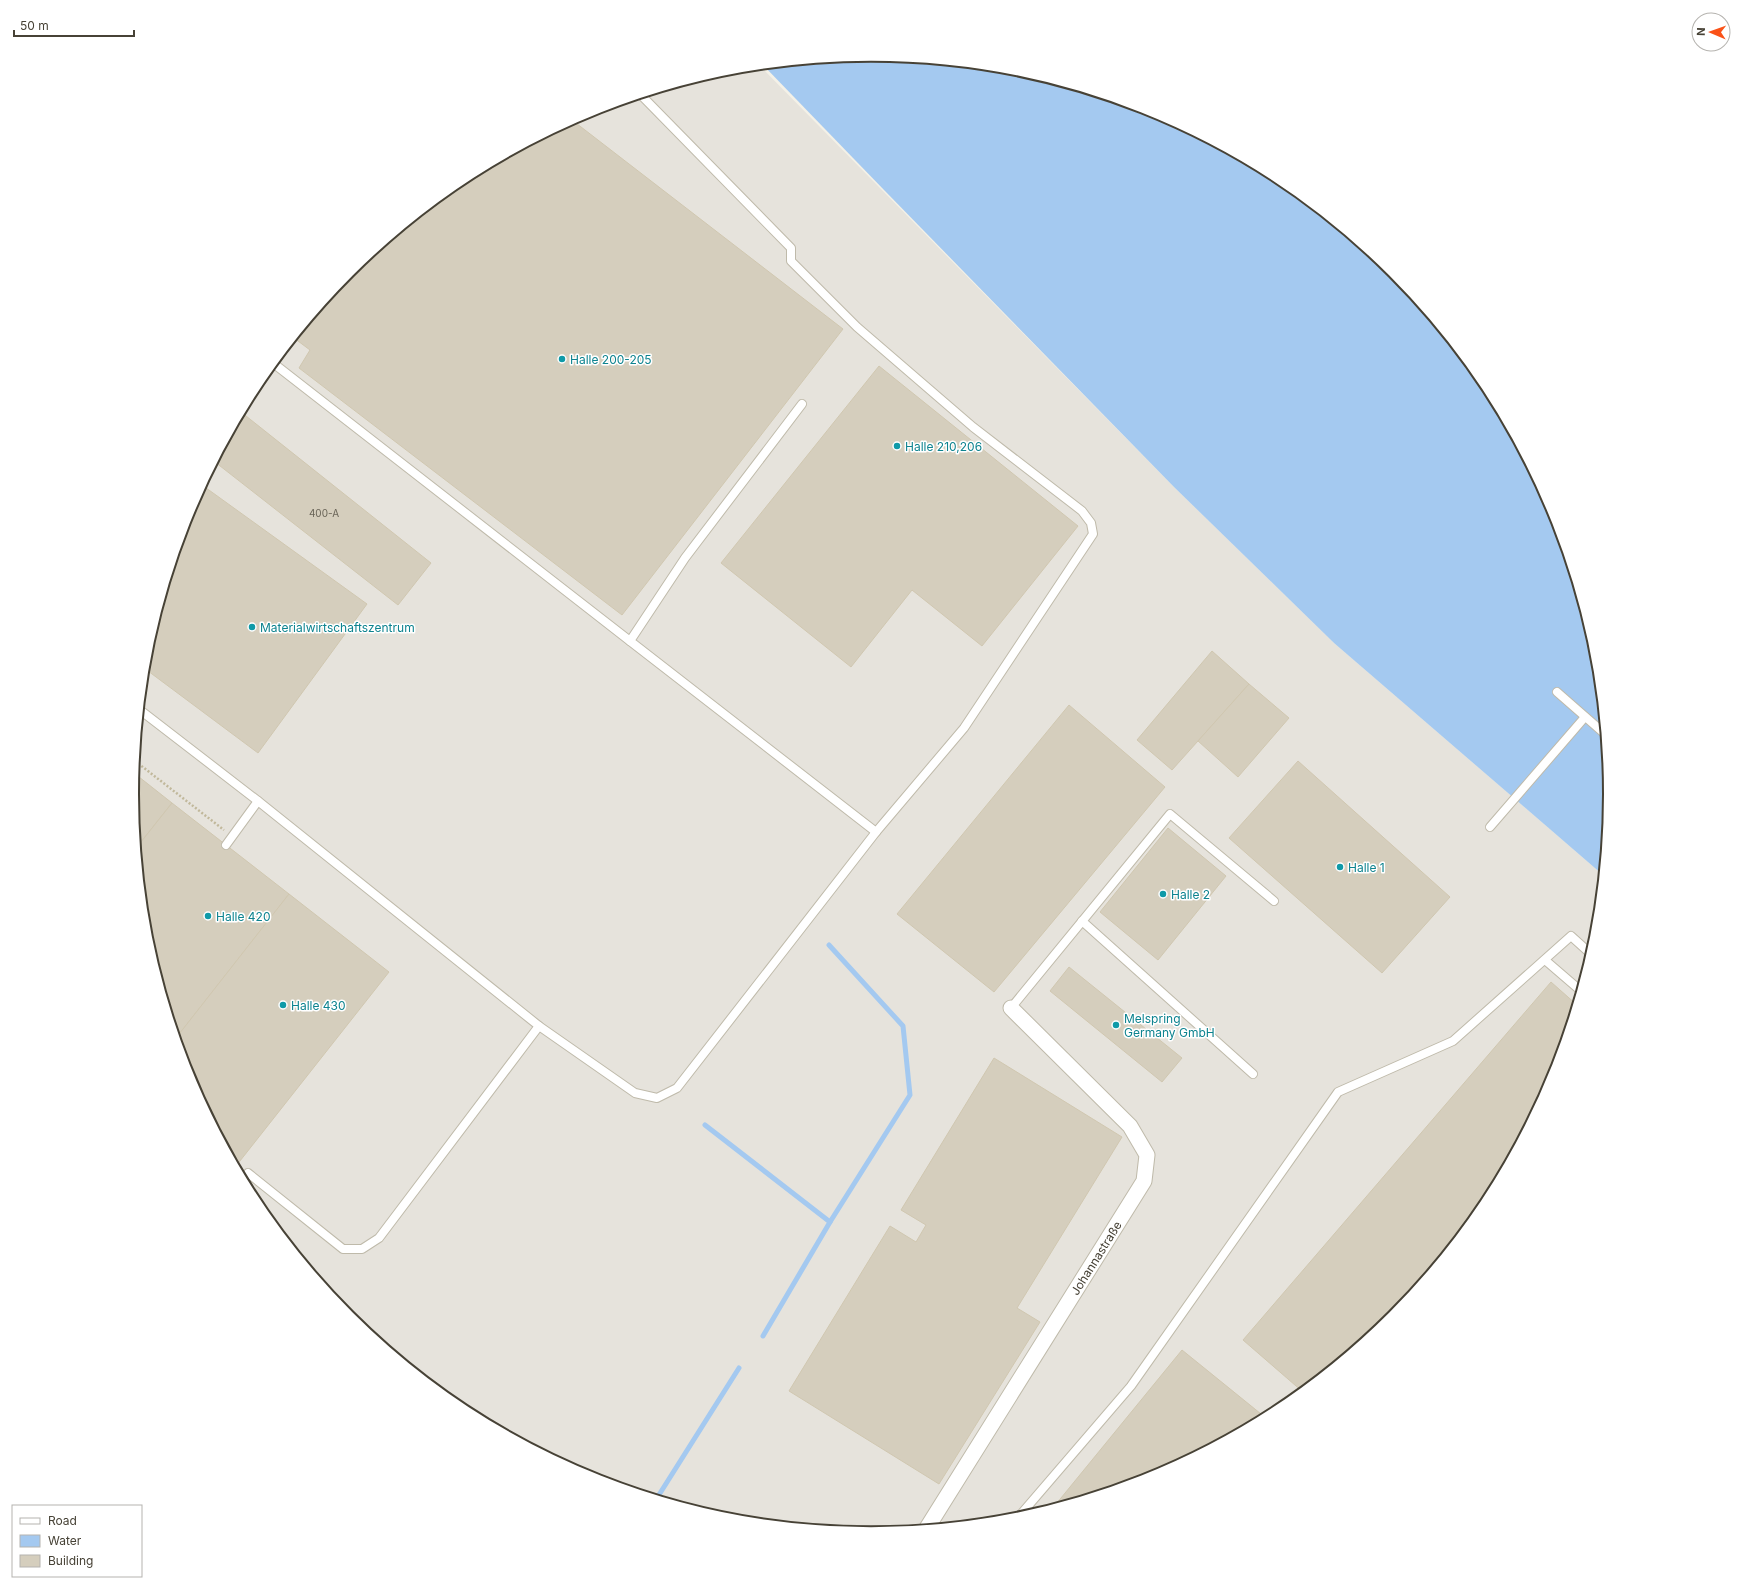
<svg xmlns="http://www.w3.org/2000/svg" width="1743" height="1589" font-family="Inter,sans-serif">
<rect width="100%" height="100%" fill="#f4f1e7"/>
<path fill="#e6e3dc" d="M760,66L1174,487L1334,643L1603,875L1597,939L1555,1078L1394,1318L1282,1409L1154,1478L1016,1520L871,1534L727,1520L588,1478L460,1409L348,1317L257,1205L188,1077L146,939L132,794L146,650L188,511L257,383L349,271L461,180L589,111L727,69Z"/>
<path fill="#a4c9f0" d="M872,55L1016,69L1155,111L1283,180L1395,272L1486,384L1555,512L1597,650L1611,795L1603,875L1334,643L1174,487L885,191L764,66Z"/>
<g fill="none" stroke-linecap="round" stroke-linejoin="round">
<g stroke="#a4c9f0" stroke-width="5">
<path d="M705,1125L830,1222"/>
<path d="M763,1336L830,1222L910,1095L903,1026L829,945"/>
<path d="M657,1498L739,1368"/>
</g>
</g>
<g fill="#d5cebd" stroke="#d0c7b0">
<path d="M572,120L843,329L622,615L299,368L310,350L294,338L349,271L461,180Z"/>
<path d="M879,366L1078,526L982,646L912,590L851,667L721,563Z"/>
<path d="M241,412L431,563L398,605L215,462Z"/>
<path d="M202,485L367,604L258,753L144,668L146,650L188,511Z"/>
<path d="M1212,651L1249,684L1172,770L1137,740Z"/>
<path d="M1249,684L1289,718L1238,777L1198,741Z"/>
<path d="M1069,705L1165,787L994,992L897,914Z"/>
<path d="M1298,761L1450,897L1382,973L1229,838Z"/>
<path d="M134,773L172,803L137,847L132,794Z"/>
<path d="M172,803L289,894L176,1038L146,939L137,847Z"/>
<path d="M1168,828L1226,876L1158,960L1100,912Z"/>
<path d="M289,894L389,972L236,1166L188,1077L176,1038Z"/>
<path d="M1069,967L1182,1058L1162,1082L1050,991Z"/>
<path d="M1551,982L1577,1005L1555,1078L1486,1206L1394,1318L1303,1392L1243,1340Z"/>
<path d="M994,1058L1122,1137L1017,1308L1040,1322L939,1484L789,1391L890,1226L916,1242L926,1225L901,1210Z"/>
<path d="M1182,1350L1266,1418L1154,1478L1052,1509Z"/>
</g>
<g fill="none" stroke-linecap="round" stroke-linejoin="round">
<g stroke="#bfbaaa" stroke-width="10">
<g id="service">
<path d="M641,95L791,248V261L857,327L973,427L1082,511L1091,523L1093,534L964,728L876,832L630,641L685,558L802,404"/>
<path d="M273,363L630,641"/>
<path d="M1557,692L1605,734"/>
<path d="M140,710L258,801L539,1026L379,1238L362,1249H343L248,1173L243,1179"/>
<path d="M1490,827L1585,717"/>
<path d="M226,845L258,801"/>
<path d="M1082,921L1253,1074"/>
<path d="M1545,960L1581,991"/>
<path d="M1011,1008L1170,814L1274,901"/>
<path d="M539,1026L635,1093L657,1098L677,1088L876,832"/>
<path d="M1016,1520L1131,1386L1338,1092L1453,1041L1571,936L1592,955"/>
</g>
</g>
<g stroke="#bfbaaa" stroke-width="17">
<path id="minor" d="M927,1528L1144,1181L1147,1155L1130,1126L1011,1008"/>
</g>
<path stroke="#c1b89b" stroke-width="2.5" stroke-dasharray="2 2" stroke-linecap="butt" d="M135,761L224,830"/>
<use href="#service" stroke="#fff" stroke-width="8"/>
<use href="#minor" stroke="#fff" stroke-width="15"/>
</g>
<g fill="#0f9aa8" stroke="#fff" stroke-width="1.5">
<circle cx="562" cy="359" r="4"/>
<circle cx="897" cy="446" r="4"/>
<circle cx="252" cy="627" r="4"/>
<circle cx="1340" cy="867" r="4"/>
<circle cx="1163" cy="894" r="4"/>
<circle cx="208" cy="916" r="4"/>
<circle cx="283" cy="1005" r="4"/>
<circle cx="1116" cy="1025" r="4"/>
</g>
<g text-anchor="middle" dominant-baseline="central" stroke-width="3" stroke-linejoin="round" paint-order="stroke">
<g font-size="10" fill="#6a6558">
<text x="324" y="513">400-A</text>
</g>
<g font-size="12" fill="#0d838f" stroke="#fff" text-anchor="start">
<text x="570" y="359">Halle 200-205</text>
<text x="905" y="446">Halle 210,206</text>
<text x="260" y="627">Materialwirtschaftszentrum</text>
<text x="1348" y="867">Halle 1</text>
<text x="1171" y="894">Halle 2</text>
<text x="216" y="916">Halle 420</text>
<text x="291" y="1005">Halle 430</text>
<text x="1124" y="1018">Melspring<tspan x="1124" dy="14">Germany GmbH</tspan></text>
</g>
<g font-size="12" fill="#474236" stroke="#fff">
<text transform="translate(1096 1258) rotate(-58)">Johannastraße</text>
</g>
</g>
<path d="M0 0H1743V1589H0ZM139 794a732 732 0 1 1 1464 0a732 732 0 1 1-1464 0Z" fill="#fff" fill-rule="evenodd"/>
<path fill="none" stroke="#474236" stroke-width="2" d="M139 794a732 732 0 1 1 1464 0a732 732 0 1 1-1464 0Z"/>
<rect x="12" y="1505" width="130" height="72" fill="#ffffff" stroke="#b5b3af"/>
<rect x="20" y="1518" width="20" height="6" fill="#ffffff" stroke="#b5b3af"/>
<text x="48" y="1525" font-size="12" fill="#474236">Road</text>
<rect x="20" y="1535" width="20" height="12" fill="#a4c9f0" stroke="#b5b3af"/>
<text x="48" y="1545" font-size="12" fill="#474236">Water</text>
<rect x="20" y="1555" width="20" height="12" fill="#d5cebd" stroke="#b5b3af"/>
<text x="48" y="1565" font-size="12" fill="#474236">Building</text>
<g transform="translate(1711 32) rotate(272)"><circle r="19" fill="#ffffff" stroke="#b5b3af"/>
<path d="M0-3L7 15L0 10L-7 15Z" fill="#fa5218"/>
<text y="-6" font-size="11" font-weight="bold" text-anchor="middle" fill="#474236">N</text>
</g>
<path d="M14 30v6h120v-6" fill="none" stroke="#474236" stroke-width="2"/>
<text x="20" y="30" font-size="12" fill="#474236" stroke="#ffffff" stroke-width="3" paint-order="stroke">50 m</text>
</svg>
